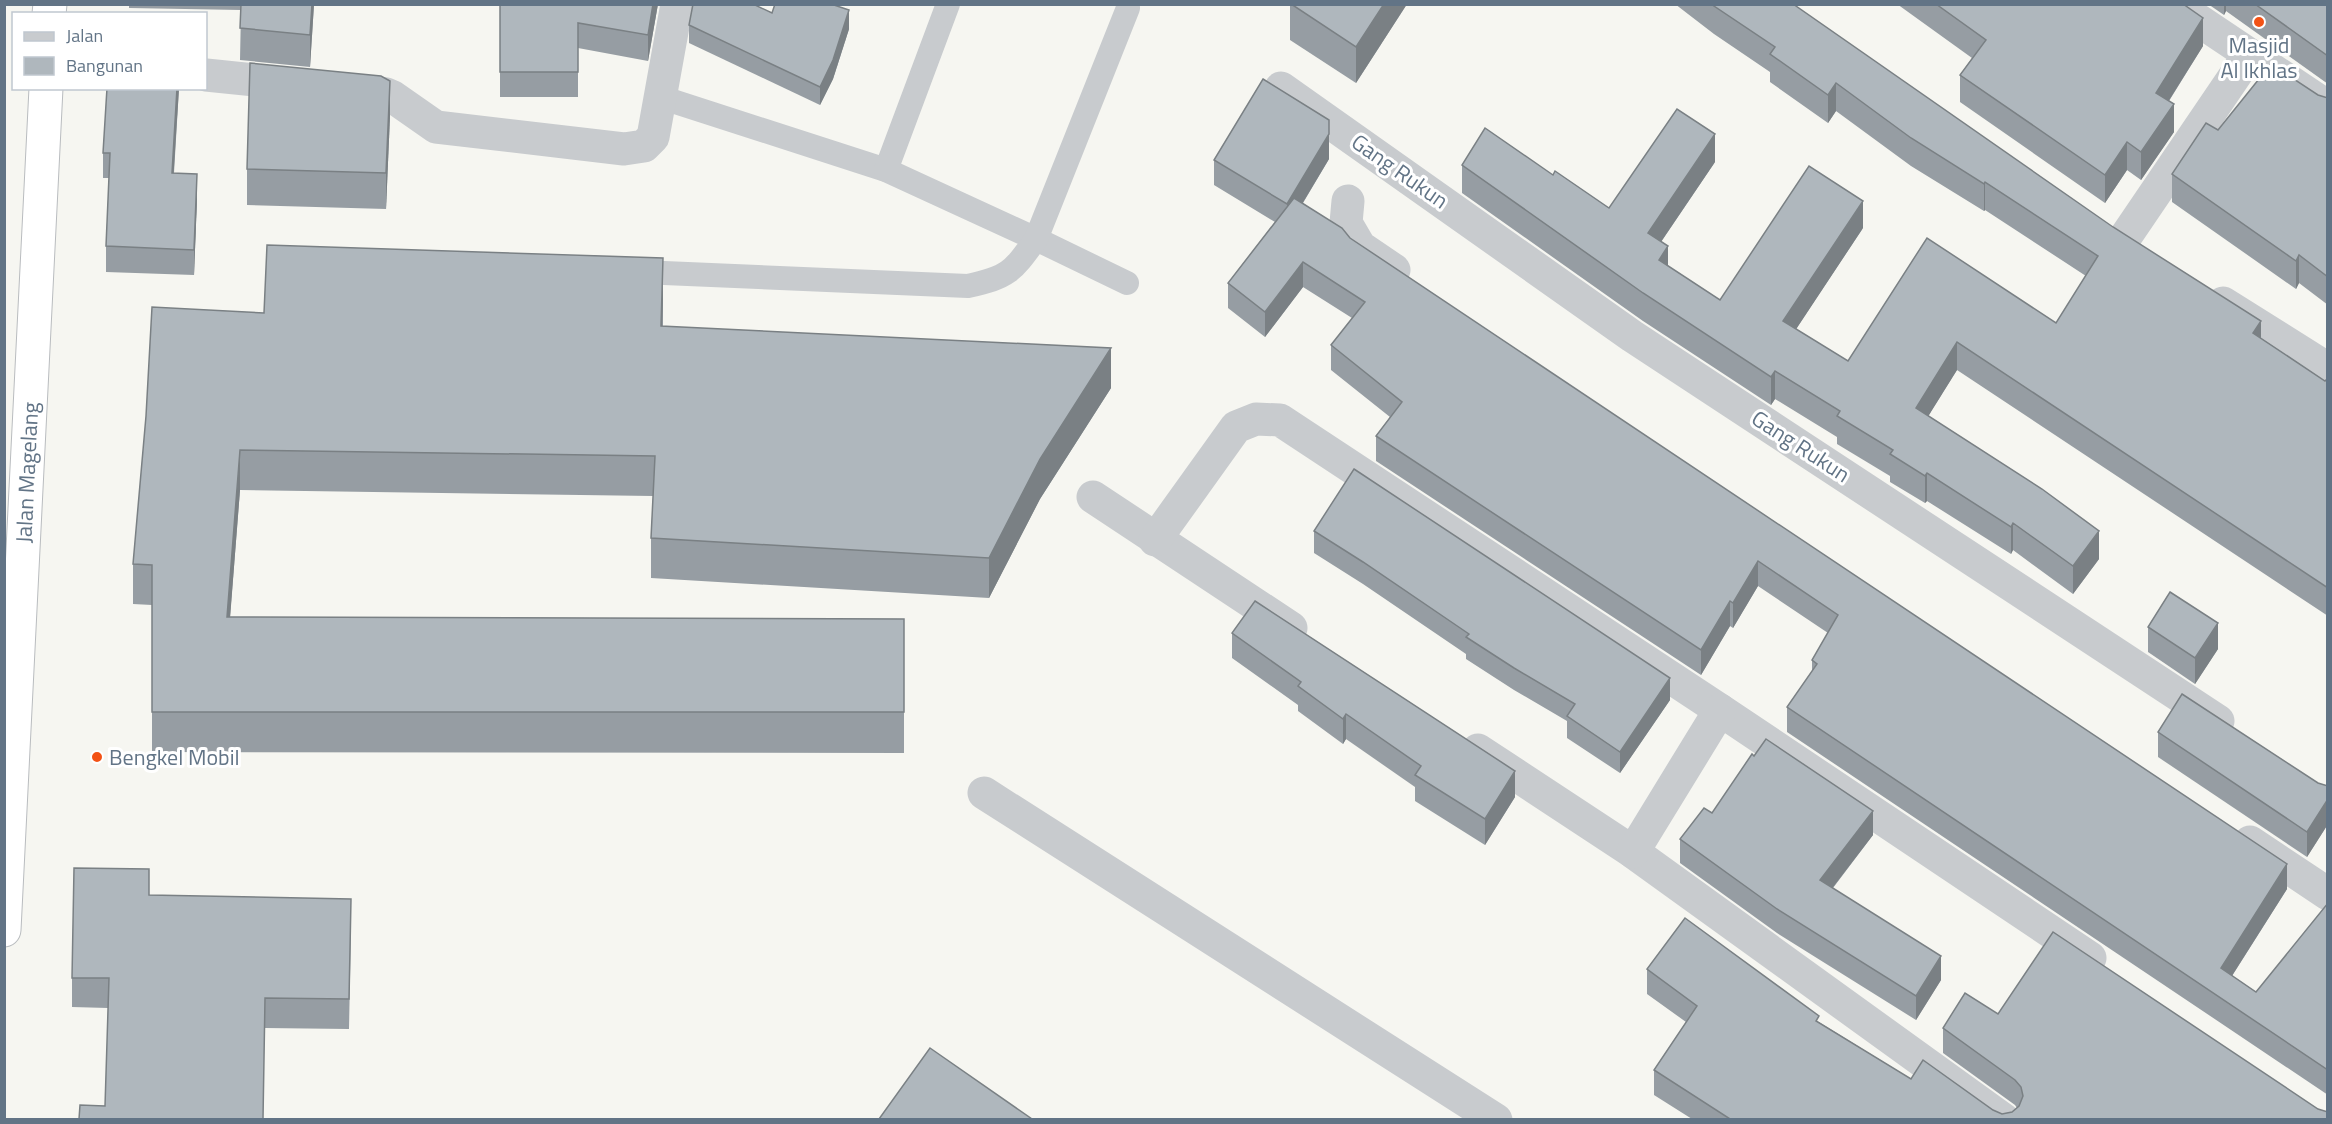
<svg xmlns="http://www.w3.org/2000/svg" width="2332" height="1124" font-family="'Titillium Web',sans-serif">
<rect width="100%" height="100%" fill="#f6f6f1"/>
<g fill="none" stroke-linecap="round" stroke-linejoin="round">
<g stroke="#b9bcbf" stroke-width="35">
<g id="highway">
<path d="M49,14L50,4"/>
<path id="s1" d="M4,930L46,88"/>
</g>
</g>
<g stroke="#c8cbce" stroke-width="24">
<path d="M660,97L886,170L1036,239L1127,283"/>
<path d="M886,170L948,4"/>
<path d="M664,273L968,286C1009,277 1012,272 1036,239L1128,8"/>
</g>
<g stroke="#c8cbce" stroke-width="33">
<path d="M2174,4L2328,107"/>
<path d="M206,75L293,84"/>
<path d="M1281,88L1632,336L2218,721"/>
<path d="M345,89L386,94L393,97L436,127L624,149L644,146L653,137L677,4"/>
<path d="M1348,201L1346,223L1360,247L1394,270"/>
<path d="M2124,239L2249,55"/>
<path d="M2223,303L2328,369"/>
<path d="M1093,497L1291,628"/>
<path d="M1155,540L1236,427L1256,419L1280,420L1720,710L2090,958"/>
<path d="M1478,750L1633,852L2004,1120"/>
<path d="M984,793L1496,1120"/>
<path d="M2250,842L2328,894"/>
<path d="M1633,852L1720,710"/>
</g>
<use href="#highway" stroke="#fff" stroke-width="33"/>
</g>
<g fill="#969da3">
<path d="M129,4H314L310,67L240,60L241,10L129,8Z"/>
<path d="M500,4H658L648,61L578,48V97H500Z"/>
<path d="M1290,4H1407L1356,83L1290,40Z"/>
<path d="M1675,4H1793L2261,338L2325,381L2328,378V616L1957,370L1928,416L2099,559L2073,594L2013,550L2011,554L1927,501L1925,503L1890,482V476L1837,444V437L1775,399L1771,405L1643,321L1462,193V165L1553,175L1609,208L1715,162L1661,242L1668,266L1720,300L1863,228L1796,329L1848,361L2056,323L2086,276L1985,210L1984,211L1911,166L1836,111L1828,123L1770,82V72L1714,34Z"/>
<path d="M1897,4H2183L2203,46L2169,101L2174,132L2141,180L2127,170L2105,203L1960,102V75L1972,58Z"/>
<path d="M2208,4H2328V84L2226,11L2224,15Z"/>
<path d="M772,13L849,29L833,79L820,105L689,43V25Z"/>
<path d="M179,88L174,173L197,199L194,275L106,272V246L109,178H103V153Z"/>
<path d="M2318,95L2328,98V305L2299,283L2296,289L2172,202V174L2218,130Z"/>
<path d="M390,116L386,209L247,205V169Z"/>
<path d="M1329,159L1303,203L1350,238L2287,889L2232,976L2256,992L2328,903V1095L1787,732V707L1812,672V660L1828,633L1758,586L1733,628L1730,626L1701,675L1376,461V436L1390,417L1331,370V345L1352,318L1303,287L1265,337L1228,308V283L1275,222L1214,185V160Z"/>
<path d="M663,298V326L1111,388L1040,499L989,598L651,578V538L653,496L240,490L230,617L904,619V753L152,752V605L133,604V564L264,313Z"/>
<path d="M1314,531L1670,700L1620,773L1567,738V721L1514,690L1466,659V654L1363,584L1314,553Z"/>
<path d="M2148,627L2218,649L2195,684L2148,652Z"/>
<path d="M1232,633L1515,797L1485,845L1415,801V787L1346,739L1343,744L1298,711V705L1232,658Z"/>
<path d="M2158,732L2328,786V824L2307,857L2158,757Z"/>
<path d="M1712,813L1873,835L1833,888L1941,980L1916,1020L1777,933L1680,863V839Z"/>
<path d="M149,895L351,928L349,1029L265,1028L108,1008L72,1007V978Z"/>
<path d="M1647,969L1819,1022L1911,1079L2002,1114L2012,1112L2017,1108L2015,1105L1943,1053V1028L1998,1014L2328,1119H1692L1654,1095V1070L1686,1022L1647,994Z"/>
</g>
<g fill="#7a8084">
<path d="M312,4H314L310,67V35Z"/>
<path d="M653,4H658L648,61V35Z"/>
<path d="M1384,4H1407L1356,83V47Z"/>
<path d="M2224,4H2226V11L2224,15Z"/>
<path d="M849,10V29L833,79L820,105V87Z"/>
<path d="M2203,18V46L2156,121V93Z"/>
<path d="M390,81V116L386,209V173Z"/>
<path d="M1836,83V111L1828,123V95Z"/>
<path d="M177,88H179L172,198V173Z"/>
<path d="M2174,104V132L2141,180V152Z"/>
<path d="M1329,134V159L1287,229V204Z"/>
<path d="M1715,134V162L1648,261V233Z"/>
<path d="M2127,142V170L2105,203V175Z"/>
<path d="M197,174V199L194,275V250Z"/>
<path d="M1985,182V210L1984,211V184Z"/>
<path d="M1863,201V228L1783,349V321Z"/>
<path d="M1668,246V274L1659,260Z"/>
<path d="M2299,255V283L2296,289V261Z"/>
<path d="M663,258V298L661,366V326Z"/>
<path d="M1303,262V287L1265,337V312Z"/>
<path d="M2261,321V348L2253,333Z"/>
<path d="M1957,342V370L1916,436V408Z"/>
<path d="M1111,348V388L1040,499L989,598V558L1040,459Z"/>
<path d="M1775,371V399L1771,405V377Z"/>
<path d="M240,450V490L227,657V617Z"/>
<path d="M1927,473V501L1925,503V476Z"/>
<path d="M2013,523V550L2011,554V527Z"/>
<path d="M2099,531V559L2073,594V566Z"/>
<path d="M1758,561V586L1733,628V603Z"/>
<path d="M1730,601V626L1701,675V650Z"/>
<path d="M2218,623V649L2195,684V658Z"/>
<path d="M1670,678V700L1620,773V752Z"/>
<path d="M1346,714V739L1343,744V719Z"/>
<path d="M1515,771V797L1485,845V819Z"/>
<path d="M2328,799V824L2307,857V832Z"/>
<path d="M1873,811V835L1820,904V880Z"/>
<path d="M2287,864V889L2221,993V968Z"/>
<path d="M1941,956V980L1916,1020V996Z"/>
</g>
<g fill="#afb7bd" stroke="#7a8084" stroke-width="1.5">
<path d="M241,4H312L310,35L240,28Z"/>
<path d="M500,4H653L648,35L578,23V72H500Z"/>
<path d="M693,4H753L772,13L775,4H831L849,10L833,60L820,87L689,25Z"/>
<path d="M1291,4H1384L1356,47Z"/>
<path d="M1711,4H1793L2113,227L2261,321L2253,333L2325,381L2328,378V588L1957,342L1916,408L2042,489L2099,531L2073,566L2013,523L2011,527L1927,473L1925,476L1890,454L1893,450L1837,416L1840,411L1775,371L1771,377L1643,293L1462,165L1485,128L1553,175L1555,171L1609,208L1677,109L1715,134L1648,233L1668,246L1659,260L1720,300L1809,166L1863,201L1783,321L1848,361L1927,238L2056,323L2098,256L1985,182L1984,184L1911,138L1836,83L1828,95L1770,54L1775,47Z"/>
<path d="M1936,4H2183L2203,18L2156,93L2174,104L2141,152L2127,142L2105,175L1960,75L1986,40Z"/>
<path d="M2255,4H2328V56Z"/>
<path d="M250,63L381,76L390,81L386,173L247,169Z"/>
<path d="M2271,64L2318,95L2328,98V277L2299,255L2296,261L2172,174L2206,123L2218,130Z"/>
<path d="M1263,79L1329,120V134L1287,204L1214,160Z"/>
<path d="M107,88H177L172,173L197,174L194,250L106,246L110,153H103Z"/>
<path d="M1294,198L1342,228L1350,238L2287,864L2221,968L2256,992L2328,903V1070L1787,707L1817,664L1812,660L1838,615L1758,561L1733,603L1730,601L1701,650L1376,436L1402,402L1331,345L1365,302L1303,262L1265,312L1228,283Z"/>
<path d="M267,245L663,258L661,326L1111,348L1040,459L989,558L651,538L655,456L240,450L227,617L904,619V712H152V565L133,564L146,416L152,307L264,313Z"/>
<path d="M1354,469L1670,678L1620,752L1567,716L1575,704L1514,668L1466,637L1469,634L1363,562L1314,531Z"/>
<path d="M2170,592L2218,623L2195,658L2148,627Z"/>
<path d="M1255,601L1515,771L1485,819L1415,775L1421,766L1346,714L1343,719L1298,686L1301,682L1232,633Z"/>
<path d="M2182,694L2318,783L2328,786V799L2307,832L2158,732Z"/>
<path d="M1766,739L1873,811L1820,880L1941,956L1916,996L1777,909L1680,839L1704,808L1712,813L1752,754L1754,756Z"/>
<path d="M74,868L149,869V895L351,899L349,999L265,998L263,1119H79L80,1105L105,1106L109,978H72Z"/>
<path d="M1685,918L1819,1016L1816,1021L1911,1079L1923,1060L1993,1110L2002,1114L2012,1112L2019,1106L2023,1096L2021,1087L2015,1080L1943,1028L1965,993L1998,1014L2053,932L2318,1109L2328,1112V1119H1730L1654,1070L1697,1006L1647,969Z"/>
<path d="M930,1048L1032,1119H879Z"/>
</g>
<g fill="#f35215" stroke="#fff" stroke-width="2">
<circle cx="2259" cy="22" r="6"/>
<circle cx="97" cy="757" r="6"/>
</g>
<g text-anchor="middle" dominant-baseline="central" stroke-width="6" stroke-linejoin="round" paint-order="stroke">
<g font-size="22" fill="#627486" stroke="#fff">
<text x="2259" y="45">Masjid<tspan x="2259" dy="25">Al Ikhlas</tspan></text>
<text x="109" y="757" text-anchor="start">Bengkel Mobil</text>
</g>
<g font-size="22" fill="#627486" stroke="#fff">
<text transform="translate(1400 171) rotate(35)">Gang Rukun</text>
<text transform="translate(1801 446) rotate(33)">Gang Rukun</text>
<text stroke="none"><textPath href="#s1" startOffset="458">Jalan Magelang</textPath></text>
</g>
</g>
<rect width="2332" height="1124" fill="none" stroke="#627486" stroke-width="12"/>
<rect x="12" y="12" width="195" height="78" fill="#ffffff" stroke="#c0c7cf" stroke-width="1.5"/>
<rect x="24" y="32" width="30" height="9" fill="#c8cbce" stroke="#c0c7cf" stroke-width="1.5"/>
<text x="66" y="42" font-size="18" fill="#627486">Jalan</text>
<rect x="24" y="57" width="30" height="18" fill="#afb7bd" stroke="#c0c7cf" stroke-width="1.5"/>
<text x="66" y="72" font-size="18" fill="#627486">Bangunan</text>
</svg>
